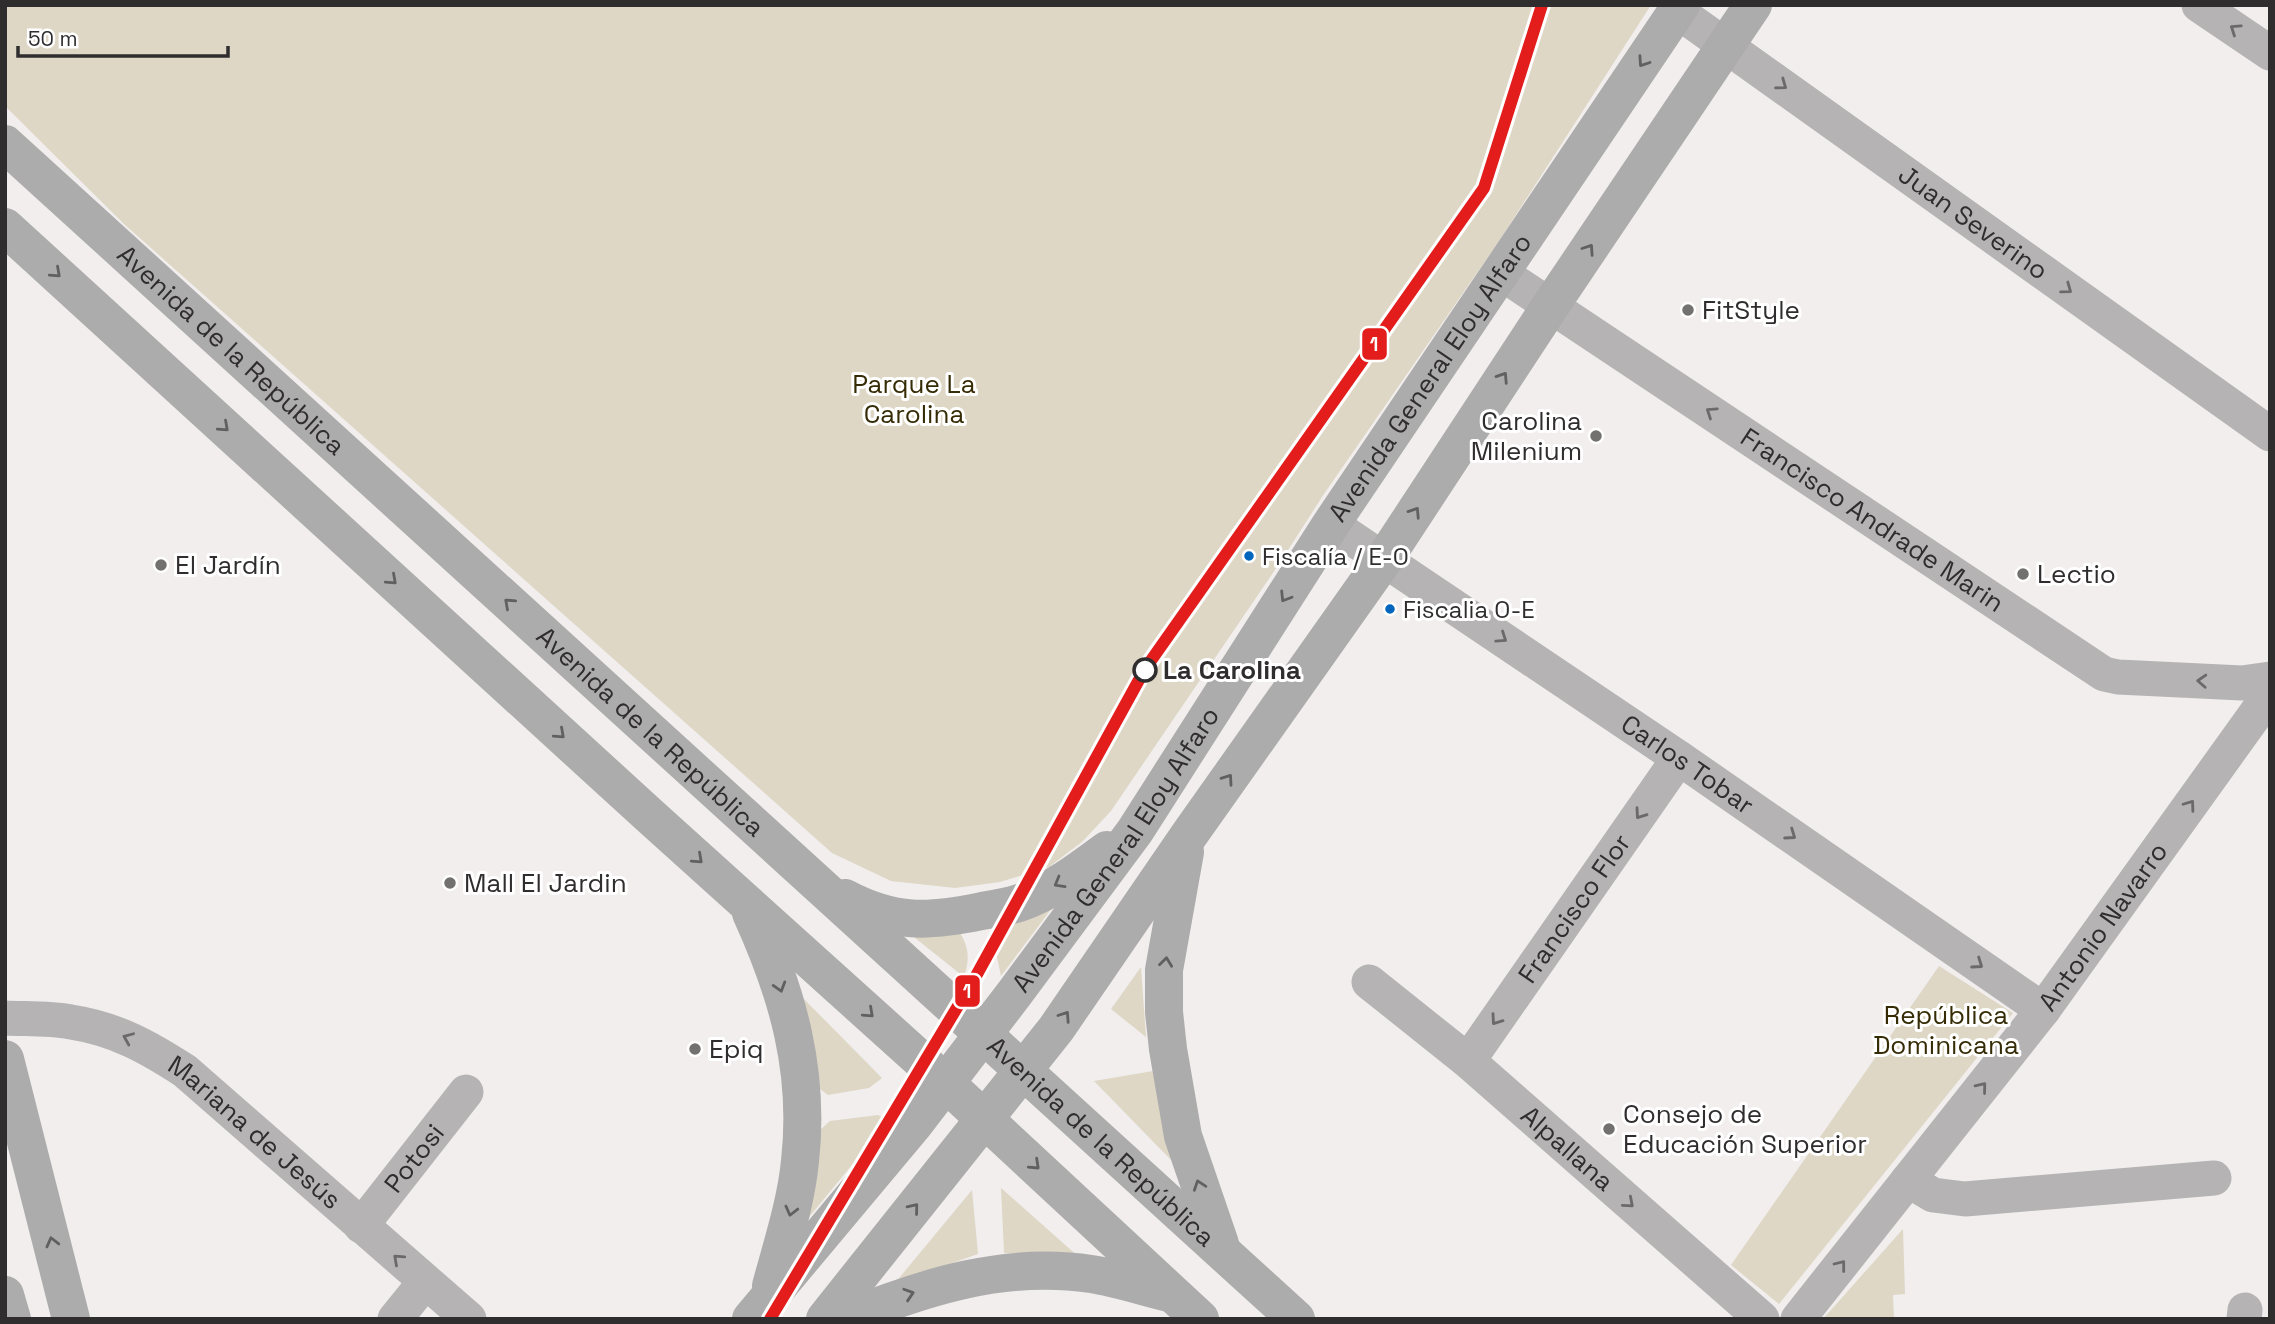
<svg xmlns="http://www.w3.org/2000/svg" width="2275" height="1324" font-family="'Space Grotesk',sans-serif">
<rect width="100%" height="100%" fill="#f1eeed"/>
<g fill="#ded7c6">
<path d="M5,5H1651L1499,241L1324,494L1281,561L1111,811L1083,841L1049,867L1000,882L955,888L891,881L832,853L124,224L5,106Z"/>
<path d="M1061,896L1001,976L994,943L999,921Z"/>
<path d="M890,918L955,925C968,944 971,955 964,977Z"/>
<path d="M1939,966L2013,1013L1779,1304L1731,1265Z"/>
<path d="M1141,967L1146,1037L1111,1009Z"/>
<path d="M795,990L882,1078L869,1088L828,1095L816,1086Z"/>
<path d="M1153,1071L1172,1161L1094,1081Z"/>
<path d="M878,1115L889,1120L800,1228L820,1130L830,1121Z"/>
<path d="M1001,1188L1080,1258L1004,1253Z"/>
<path d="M972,1190L978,1254L895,1283Z"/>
<path d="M1903,1229L1905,1294L1893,1295L1894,1319H1823Z"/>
</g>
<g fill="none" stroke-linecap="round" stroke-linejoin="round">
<g stroke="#b5b3b3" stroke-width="35">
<path d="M2199,5L2270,53"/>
<path id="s1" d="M1677,11L2270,434"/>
<path id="s2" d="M1501,273L2104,674L2118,677L2242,683L2270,679"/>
<path id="s3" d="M1331,524L1679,758L2043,1010"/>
<path id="s4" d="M1369,982L1468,1061L1762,1319"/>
<path id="s5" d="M5,1018C27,1019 50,1018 71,1022C116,1029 148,1047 185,1071L469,1319"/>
<path id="s6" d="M1468,1061L1679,758"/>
<path d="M1908,1180L1933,1195L1965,1199L2214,1178"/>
<path id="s7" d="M361,1226L466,1092"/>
<path d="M395,1319L425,1282"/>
<path id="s8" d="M1798,1319L2043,1010L2270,694"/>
<path d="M2244,1319L2245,1310"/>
</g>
<g stroke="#adacac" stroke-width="38">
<path id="s9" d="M5,144L1296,1319"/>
<path d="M5,227L650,816L924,1063L1200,1319"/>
<path d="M1185,852L1164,970V1012L1168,1049L1183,1136L1220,1244"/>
<path d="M845,898C894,924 929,922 982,911C994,909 1007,907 1019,903C1051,892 1080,870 1107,850"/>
<path d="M751,913C788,994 810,1072 800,1161C796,1203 782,1245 771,1286"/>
<path d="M5,1059L71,1319"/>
<path d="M5,1295L12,1319"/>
<path id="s10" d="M751,1319L915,1123L1014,994L1135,831L1331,524L1681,5"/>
<path d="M825,1319L1056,1029L1189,835L1385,558L1551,305L1753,5"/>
<path d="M845,1319C924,1287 1005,1261 1091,1274C1117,1278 1144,1287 1169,1293"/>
</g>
<g stroke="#fff" stroke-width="18">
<path id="metro-1" d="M770,1319L976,976L1145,669L1484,188L1542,5"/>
</g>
<use href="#metro-1" stroke="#e31d1b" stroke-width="12"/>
</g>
<defs><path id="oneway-chevron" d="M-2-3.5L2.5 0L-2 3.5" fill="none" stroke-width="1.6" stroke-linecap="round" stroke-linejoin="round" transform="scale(1.75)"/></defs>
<g stroke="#6b6969">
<use href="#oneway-chevron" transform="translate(2235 29) rotate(-146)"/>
<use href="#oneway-chevron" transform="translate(1782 85) rotate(36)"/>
<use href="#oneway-chevron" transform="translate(2067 289) rotate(36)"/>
<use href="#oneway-chevron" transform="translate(1711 412) rotate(-146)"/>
<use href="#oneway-chevron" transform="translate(1502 638) rotate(34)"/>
<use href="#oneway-chevron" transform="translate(2202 681) rotate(-177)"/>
<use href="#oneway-chevron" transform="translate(2190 805) rotate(-54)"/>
<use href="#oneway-chevron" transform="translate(1640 814) rotate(125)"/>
<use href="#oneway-chevron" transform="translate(1791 835) rotate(35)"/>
<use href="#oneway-chevron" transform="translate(1978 964) rotate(35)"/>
<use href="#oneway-chevron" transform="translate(1496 1020) rotate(125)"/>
<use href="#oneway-chevron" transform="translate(128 1038) rotate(-157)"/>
<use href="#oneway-chevron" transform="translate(1982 1087) rotate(-51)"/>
<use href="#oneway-chevron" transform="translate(1629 1203) rotate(41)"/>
<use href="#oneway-chevron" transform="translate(398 1259) rotate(-138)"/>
<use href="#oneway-chevron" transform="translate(1841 1265) rotate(-52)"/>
</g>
<g stroke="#616060">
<use href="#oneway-chevron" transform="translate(1643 62) rotate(124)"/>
<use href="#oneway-chevron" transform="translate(1589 249) rotate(-56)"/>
<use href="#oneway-chevron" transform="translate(56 273) rotate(42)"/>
<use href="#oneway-chevron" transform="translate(1503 377) rotate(-57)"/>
<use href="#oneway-chevron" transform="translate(224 427) rotate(42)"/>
<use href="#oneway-chevron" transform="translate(1415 512) rotate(-57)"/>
<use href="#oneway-chevron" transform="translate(392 580) rotate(42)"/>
<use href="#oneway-chevron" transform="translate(1285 597) rotate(122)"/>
<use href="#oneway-chevron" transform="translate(509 603) rotate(-138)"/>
<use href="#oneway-chevron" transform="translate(560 734) rotate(42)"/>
<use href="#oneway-chevron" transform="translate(1228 779) rotate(-55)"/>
<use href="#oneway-chevron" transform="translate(698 859) rotate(42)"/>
<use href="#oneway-chevron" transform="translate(1059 883) rotate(150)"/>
<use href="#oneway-chevron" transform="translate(1166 962) rotate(-83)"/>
<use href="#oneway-chevron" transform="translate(780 987) rotate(73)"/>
<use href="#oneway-chevron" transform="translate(869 1013) rotate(42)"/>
<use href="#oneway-chevron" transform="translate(1065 1016) rotate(-56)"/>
<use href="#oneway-chevron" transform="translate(1035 1165) rotate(43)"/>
<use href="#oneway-chevron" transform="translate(1199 1185) rotate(-109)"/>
<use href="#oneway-chevron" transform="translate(914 1208) rotate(-51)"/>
<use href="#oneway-chevron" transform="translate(791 1211) rotate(104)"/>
<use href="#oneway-chevron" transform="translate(52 1242) rotate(-104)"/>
<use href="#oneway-chevron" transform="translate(909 1294) rotate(-18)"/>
</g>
<g fill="#737170" stroke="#fff" stroke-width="2.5">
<circle cx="1688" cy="310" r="7"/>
<circle cx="1596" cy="436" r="7"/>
<circle cx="161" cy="565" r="7"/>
<circle cx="2023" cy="574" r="7"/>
<circle cx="450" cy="883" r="7"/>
<circle cx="695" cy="1049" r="7"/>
<circle cx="1609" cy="1129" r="7"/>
</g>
<g fill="#0065bd" stroke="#fff" stroke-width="2.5">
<circle cx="1249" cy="556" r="6"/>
<circle cx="1390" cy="609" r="6"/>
</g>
<circle fill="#fff" stroke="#2f2d2d" stroke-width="3.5" cx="1145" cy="670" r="11"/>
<g text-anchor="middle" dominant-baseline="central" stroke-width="6" stroke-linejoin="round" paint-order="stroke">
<g font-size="24" fill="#2f2d2d" stroke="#fff" text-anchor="start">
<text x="1262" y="556">Fiscalía / E-O</text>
<text x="1403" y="609">Fiscalia O-E</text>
</g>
<g font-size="26" fill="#2f2d2d" stroke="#fff">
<text stroke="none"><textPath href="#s1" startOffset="364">Juan Severino</textPath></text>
<text stroke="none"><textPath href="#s9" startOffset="306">Avenida de la República</textPath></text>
<text stroke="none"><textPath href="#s10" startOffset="1162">Avenida General Eloy Alfaro</textPath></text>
<text stroke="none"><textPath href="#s2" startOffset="446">Francisco Andrade Marin</textPath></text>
<text stroke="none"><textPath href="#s9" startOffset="873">Avenida de la República</textPath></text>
<text stroke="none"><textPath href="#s3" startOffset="430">Carlos Tobar</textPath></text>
<text stroke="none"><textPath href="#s10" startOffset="595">Avenida General Eloy Alfaro</textPath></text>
<text stroke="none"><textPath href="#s6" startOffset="186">Francisco Flor</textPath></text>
<text stroke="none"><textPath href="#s8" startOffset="497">Antonio Navarro</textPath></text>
<text stroke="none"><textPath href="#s5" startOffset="284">Mariana de Jesús</textPath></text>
<text stroke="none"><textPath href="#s9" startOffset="1482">Avenida de la República</textPath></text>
<text stroke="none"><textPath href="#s4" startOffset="259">Alpallana</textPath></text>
<text stroke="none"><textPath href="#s7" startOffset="86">Potosi</textPath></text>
</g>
<g font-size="26" fill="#2f2d2d" stroke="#fff" text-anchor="start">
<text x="1702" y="310">FitStyle</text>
<text x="1582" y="421" text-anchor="end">Carolina<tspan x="1582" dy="30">Milenium</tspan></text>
<text x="175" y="565">El Jardín</text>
<text x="2037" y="574">Lectio</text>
<text x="464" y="883">Mall El Jardin</text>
<text x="709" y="1049">Epiq</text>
<text x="1623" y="1114">Consejo de<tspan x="1623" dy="30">Educación Superior</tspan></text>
</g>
<g font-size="26" fill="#352b05" stroke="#fff">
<text x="914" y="384">Parque La<tspan x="914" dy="30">Carolina</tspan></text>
<text x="1946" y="1015">República<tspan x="1946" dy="30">Dominicana</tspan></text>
</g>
<g font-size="26" font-weight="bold" fill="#2f2d2d" stroke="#fff" text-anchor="start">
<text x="1163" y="670">La Carolina</text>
</g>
</g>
<g stroke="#fff" stroke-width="2.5">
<rect x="1361" y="327" width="27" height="34" rx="7" fill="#e31d1b"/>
<rect x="954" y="974" width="27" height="34" rx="7" fill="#e31d1b"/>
</g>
<g font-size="19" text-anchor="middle" font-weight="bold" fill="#fff">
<text x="1374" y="351">1</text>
<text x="967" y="998">1</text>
</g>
<rect width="2275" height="1324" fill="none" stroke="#2f2d2d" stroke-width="14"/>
<path d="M18 46v10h210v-10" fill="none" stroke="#2f2d2d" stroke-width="3.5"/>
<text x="28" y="46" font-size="21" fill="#2f2d2d" stroke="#ffffff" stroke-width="5" paint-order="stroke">50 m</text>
</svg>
